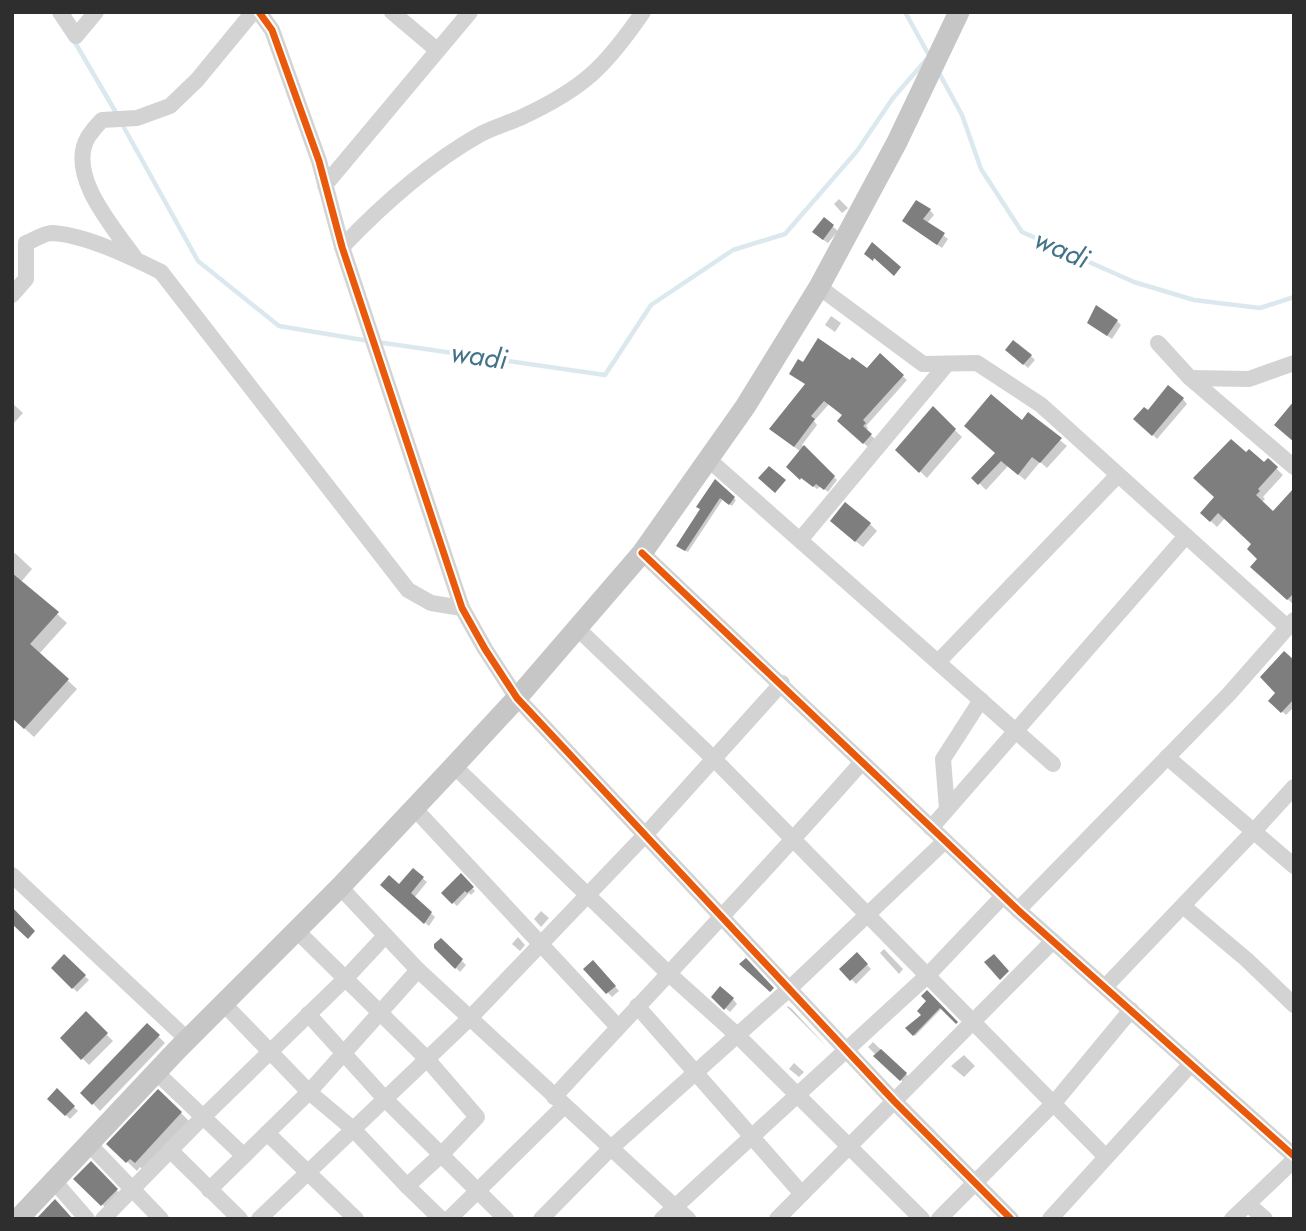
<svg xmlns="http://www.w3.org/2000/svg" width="1306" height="1231" font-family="Jost,sans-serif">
<rect width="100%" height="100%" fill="#fff"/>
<g fill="#0003">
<path d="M839,199L848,208L842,213L834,204Z"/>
<path d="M930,210L934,215L927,223L948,239L942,248L908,225Z"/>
<path d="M825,220L838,231L828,243L819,237Z"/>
<path d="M831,316L841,323L835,332L825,325Z"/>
<path d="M1117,321L1121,325L1112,339L1089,323Z"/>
<path d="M1012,354L1031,356L1035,360L1028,368Z"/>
<path d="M880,356L907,380L866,426L868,428L866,431L875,439L868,447L840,421L844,416L829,404L814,421L817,425L802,445L837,480L828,492L821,486L817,489L788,467L801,452L776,433L806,384L803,364L851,363L867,370Z"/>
<path d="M1183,399L1187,404L1157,439L1136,418Z"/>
<path d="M12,403L23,413L12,425Z"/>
<path d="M933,409L962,437L927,478L898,450Z"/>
<path d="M1029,415L1067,446L1047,468L1040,462L1025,480L1008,466L986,490L974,478Z"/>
<path d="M1264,465L1276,468L1283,475L1263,497L1265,499L1261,503L1273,514L1294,491V605L1259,573V559L1254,544L1225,518L1217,527L1202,513Z"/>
<path d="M715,482L736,500L732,506L723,499L688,552L680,548Z"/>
<path d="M870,524L877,531L863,547L839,528Z"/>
<path d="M15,553L32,569L21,582L67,623L39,654L77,689L34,737L12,717V556Z"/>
<path d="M1294,663V707L1286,715L1271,701Z"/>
<path d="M413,870L427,882L414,898L435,917L429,926L382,885L399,887Z"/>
<path d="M461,876L475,891L471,895L469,893L457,906L443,893Z"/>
<path d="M541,911L549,918L541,927L534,919Z"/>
<path d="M518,937L525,945L520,951L512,944Z"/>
<path d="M441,940L466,965L460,972L436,947Z"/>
<path d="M884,949L903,969L899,974L880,953Z"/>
<path d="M857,954L871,969L856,984L841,969Z"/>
<path d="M64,957L89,980L77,992L53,968Z"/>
<path d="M593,962L619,991L612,997L586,969Z"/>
<path d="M713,997L733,999L737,1004L730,1012Z"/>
<path d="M929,1002L942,1008L915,1036L907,1028L923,1015Z"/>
<path d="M788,1006L792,1009L827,1047L787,1007Z"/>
<path d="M86,1014L113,1041L89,1065L62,1038Z"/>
<path d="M148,1026L165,1043L100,1111L83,1093Z"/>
<path d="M873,1042L910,1078L904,1083L868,1047Z"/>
<path d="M964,1055L975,1066L964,1077L951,1066Z"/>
<path d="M794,1063L804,1072L799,1077L789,1069Z"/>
<path d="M57,1091L78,1111L70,1119L49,1099Z"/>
<path d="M159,1091L191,1123L145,1172L140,1167L137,1171L109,1144Z"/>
<path d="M91,1163L123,1197L109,1211L76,1179Z"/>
</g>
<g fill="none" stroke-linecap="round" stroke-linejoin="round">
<g stroke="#dbe9ef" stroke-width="4.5">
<path d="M905,12L930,57"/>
<path d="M73,39L118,116"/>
<path d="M938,71L962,115L981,169L1022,232L1134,282L1194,300L1260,308L1294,297"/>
<path d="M122,124L198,261L279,326L369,341"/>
<path d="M377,342L605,375L651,305L733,250L785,234L857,151L893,98L926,60"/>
</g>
</g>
<g fill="#7e7e7e">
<path d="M916,200L931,209L923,219L945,233L937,245L902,221Z"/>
<path d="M824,217L834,225L823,240L812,232Z"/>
<path d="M872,242L901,267L894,276L874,258L873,261L864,254Z"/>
<path d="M1096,305L1118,320L1107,336L1087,323Z"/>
<path d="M818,338L850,360L852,357L867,368L880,353L904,375L863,420L866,423L863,426L872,434L863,444L837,421L842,415L824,401L811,416L815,419L794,447L769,429L805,384L789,374L798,359L803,362Z"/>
<path d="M1013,340L1032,355L1023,365L1005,350Z"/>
<path d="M1168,385L1184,398L1152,436L1133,419L1144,407L1148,410Z"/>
<path d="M991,394L1022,420L1028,412L1062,438L1040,463L1032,457L1018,475L1001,461L978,485L971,478L995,453L964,426Z"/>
<path d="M1294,401V442L1274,425Z"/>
<path d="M933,406L956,429L919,473L895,450Z"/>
<path d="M1231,439L1246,452L1249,449L1264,462L1268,458L1278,467L1258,489L1260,491L1256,495L1273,511L1294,488V593L1287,600L1250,567L1257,559L1247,549L1251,544L1218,513L1210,522L1200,513L1214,497L1193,478Z"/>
<path d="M804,445L835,476L824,490L816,484L813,487L801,478L800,480L786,467Z"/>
<path d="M769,466L786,480L775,493L758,478Z"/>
<path d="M715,479L735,497L729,505L720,498L685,551L676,546L700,509L696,507Z"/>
<path d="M845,502L871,523L855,542L830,521Z"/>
<path d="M12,573L59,612L30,644L69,679L24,729L12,718Z"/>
<path d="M1284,651L1294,660V699L1281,713L1268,701L1275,693L1260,677Z"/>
<path d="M413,868L424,877L411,893L432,912L424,924L380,885L389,875L399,884Z"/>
<path d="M461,873L474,887L467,893L465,891L452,904L441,893Z"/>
<path d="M12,907L35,931L28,939L12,924Z"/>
<path d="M441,938L463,959L455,969L434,948V944Z"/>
<path d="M857,952L868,964L850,981L839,969Z"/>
<path d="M64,954L86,975L72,989L51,968Z"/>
<path d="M994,954L1009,971L1000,980L984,962Z"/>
<path d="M746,958L774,988L770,992L739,964Z"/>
<path d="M593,960L616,986L606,994L583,969Z"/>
<path d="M720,986L734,998L724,1010L711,997Z"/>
<path d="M927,990L958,1022L956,1024L940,1008L913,1036L905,1028L921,1015L917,1011L926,1001L921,996Z"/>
<path d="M86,1011L108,1033L81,1060L60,1038Z"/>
<path d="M147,1023L160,1035L92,1105L80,1093Z"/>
<path d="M881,1049L907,1073L900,1081L873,1056Z"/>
<path d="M57,1088L75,1106L65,1116L47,1099Z"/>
<path d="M158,1089L182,1112L135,1163L130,1159L126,1163L106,1144Z"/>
<path d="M91,1161L118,1189L101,1206L73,1179Z"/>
<path d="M55,1199L73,1219H36Z"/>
</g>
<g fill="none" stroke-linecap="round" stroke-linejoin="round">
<g stroke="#d3d3d3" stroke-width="16">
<path d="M60,12L76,36L96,12"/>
<path d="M259,12L272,30L319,161L342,247L462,608L485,649L517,698L894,1101L1011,1219"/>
<path d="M392,12L437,50"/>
<path d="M325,185L470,12"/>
<path d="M342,247C383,204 428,164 479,135C493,127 510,123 524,116C584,88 606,66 643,12"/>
<path d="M135,258C114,228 66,175 88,137C92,131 97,125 102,120L137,118L170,106L197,80L253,12"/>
<path d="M819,287L923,364L977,363L1041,405L1287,627"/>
<path d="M12,295L26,279V243C34,240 44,233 52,233C86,235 131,257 161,272L408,590L431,603L462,608"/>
<path d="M1158,343L1190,378L1294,467"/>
<path d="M1190,378L1249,379L1294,363"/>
<path d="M708,459L1053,764"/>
<path d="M800,540L947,364"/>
<path d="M642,553L1018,910L1294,1156"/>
<path d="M577,628L714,759L1106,1157"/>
<path d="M938,662L1118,475"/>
<path d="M1167,757L1294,866"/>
<path d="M454,766L668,973L737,1035L922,1219"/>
<path d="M414,808L618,1027"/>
<path d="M947,809L943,759L981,700"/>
<path d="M931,828L1186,536"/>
<path d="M12,875L188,1040"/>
<path d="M340,887L418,970L688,1219"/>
<path d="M1183,906L1247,960L1294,1005"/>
<path d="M1018,910L1229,694L1294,620"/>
<path d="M1105,987L1254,831L1294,787"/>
<path d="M224,1004L309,1092L353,1129L407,1186L442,1154L477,1117L427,1059L297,931"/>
<path d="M637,1006L802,1194"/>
<path d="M308,1014L385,1099L506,1219"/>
<path d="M157,1073L243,1155"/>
<path d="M554,1097C657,985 762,876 862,762"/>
<path d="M267,1133L356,1219"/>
<path d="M89,1144L161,1219"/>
<path d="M170,1150L240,1219"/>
<path d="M54,1181L87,1219"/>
<path d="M407,1186L441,1219"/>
<path d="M209,1190L309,1092L418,970"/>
<path d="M1248,1204L1265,1219"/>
<path d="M103,1219L203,1117L345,979L385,936"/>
<path d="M259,1219L470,1018L646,834L782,683"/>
<path d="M449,1219L564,1106"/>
<path d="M541,1219L611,1148L789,989L945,841"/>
<path d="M662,1219L928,975L1003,896"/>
<path d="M777,1219L1053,941"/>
<path d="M939,1219L1054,1103L1131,1010"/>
<path d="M1050,1219L1191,1064"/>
<path d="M1232,1219L1294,1160"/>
</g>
<path stroke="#c6c6c6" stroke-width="21" d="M18,1219L177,1050L340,887L454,766L517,698L642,553L745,407L819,287L897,142L959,12"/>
<g stroke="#fff" stroke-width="11">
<g id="cycleway">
<path d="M259,12L272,30L319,161L342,247L462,608L485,649L517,698L894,1101L1011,1219"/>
<path d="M642,553L1018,910L1294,1156"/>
</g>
</g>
<use href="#cycleway" stroke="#e8590c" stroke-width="7"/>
</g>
<g text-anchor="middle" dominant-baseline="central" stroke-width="7" stroke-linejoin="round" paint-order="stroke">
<g font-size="28" font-style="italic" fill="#437389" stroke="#fff">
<text transform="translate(1062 249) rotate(24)">wadi</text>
<text transform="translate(479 356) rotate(8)">wadi</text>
</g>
</g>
<rect width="1306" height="1231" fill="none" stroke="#2e2e2e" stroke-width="28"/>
</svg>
